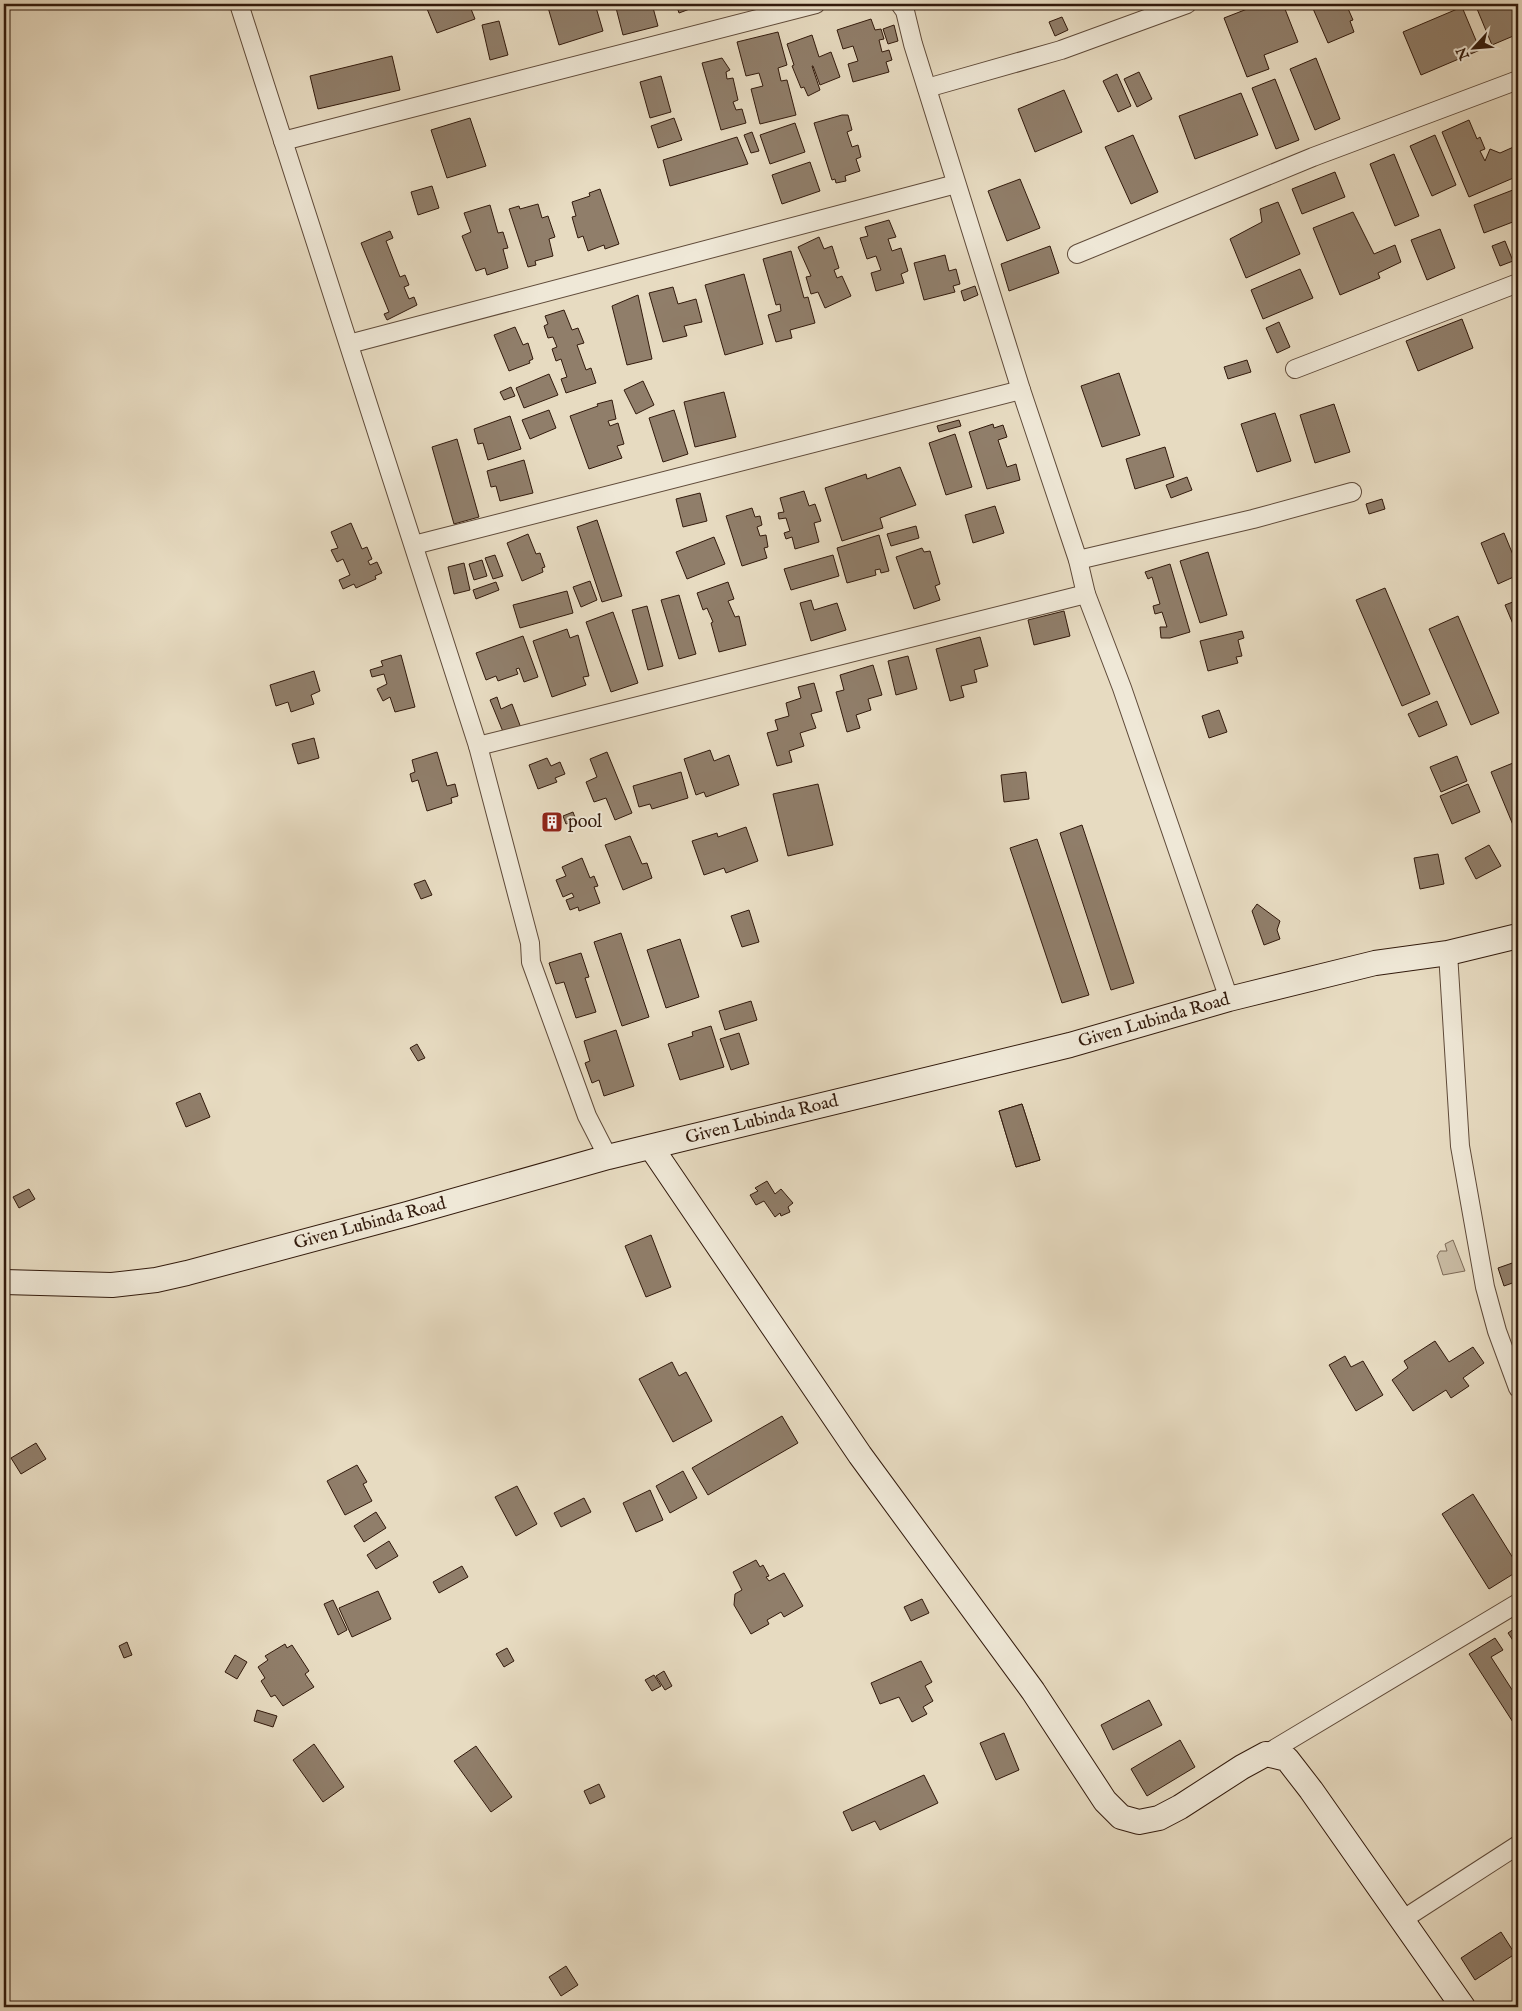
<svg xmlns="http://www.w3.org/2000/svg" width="1522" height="2011" font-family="'IM FELL English',serif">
<rect width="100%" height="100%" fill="#e7dbc1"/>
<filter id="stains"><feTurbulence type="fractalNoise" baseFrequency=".004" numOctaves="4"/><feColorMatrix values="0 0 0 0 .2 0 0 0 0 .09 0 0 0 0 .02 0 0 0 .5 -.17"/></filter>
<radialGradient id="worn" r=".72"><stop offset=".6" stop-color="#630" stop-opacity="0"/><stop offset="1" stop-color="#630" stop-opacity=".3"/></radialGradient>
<path fill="#c8baa2" stroke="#7d6a57" d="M1453,1240L1465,1271L1443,1275L1437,1256L1440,1251H1447L1445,1244Z"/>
<g fill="#907e6a" stroke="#321a0c">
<path d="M425,4H469L475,19L437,33Z"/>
<path d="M547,4H577L579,9L595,4L603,31L559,45Z"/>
<path d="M615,4H652L658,26L623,35Z"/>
<path d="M676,4H703L679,13Z"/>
<path d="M1260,4H1283L1298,42L1264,55L1269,69L1247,77L1224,18Z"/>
<path d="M1311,4H1346L1353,20L1350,21L1354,32L1328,43Z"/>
<path d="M1475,4H1518V34L1492,45Z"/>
<path d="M1462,7L1480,50L1421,75L1403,32Z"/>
<path d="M1062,17L1068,30L1055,36L1049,22Z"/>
<path d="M871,19L875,30L881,29L884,39L879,40L882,52L889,50L892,60L886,62L889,72L853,82L848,64L858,61L853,46L843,49L837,30Z"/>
<path d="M499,21L508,55L490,60L482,25Z"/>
<path d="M894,25L898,41L888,44L883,29Z"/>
<path d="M778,32L787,65L778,68L781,81L787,80L796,115L760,124L751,89L763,86L759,73L746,76L737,42Z"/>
<path d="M812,35L819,57L831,52L840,77L820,85L813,66H812L820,90L808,96L804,87L801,88L792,66L794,65L787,44Z"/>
<path d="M392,56L400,90L318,109L310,76Z"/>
<path d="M722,58L730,70L726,72L727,79L733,78L738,100L733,102L736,110L742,109L746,123L721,130L702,63Z"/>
<path d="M1316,58L1340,119L1315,130L1290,69Z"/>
<path d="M1139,72L1152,99L1137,107L1124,79Z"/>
<path d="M1117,74L1131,106L1118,112L1103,81Z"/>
<path d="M661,76L671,112L650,118L640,82Z"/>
<path d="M1275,79L1299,140L1276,149L1252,88Z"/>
<path d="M1064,90L1082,132L1035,152L1018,109Z"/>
<path d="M1241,93L1258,135L1195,159L1179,116Z"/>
<path d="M842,115H848L852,130L847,132L852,147L858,145L861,157L856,159L860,171L845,176L846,181L836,183L835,179L832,180L814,123Z"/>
<path d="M470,118L486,166L447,178L431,130Z"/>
<path d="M674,118L682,140L658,148L651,126Z"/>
<path d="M1469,120L1477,139L1480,137L1485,149L1480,151L1485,161L1490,149L1500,153L1518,145V176L1469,197L1442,132Z"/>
<path d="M795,123L805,152L770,164L760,135Z"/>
<path d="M752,132L759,151L751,153L744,135Z"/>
<path d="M1133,135L1158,192L1131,204L1105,147Z"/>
<path d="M1435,135L1456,185L1432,196L1410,146Z"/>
<path d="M737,137L748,164L670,186L663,160Z"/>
<path d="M1394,154L1419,216L1395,226L1370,164Z"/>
<path d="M810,162L820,191L782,204L772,175Z"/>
<path d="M1335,172L1345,197L1302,214L1292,189Z"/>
<path d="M1020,179L1040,228L1007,241L988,191Z"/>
<path d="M432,186L439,208L418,215L411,192Z"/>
<path d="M1518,188V220L1484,233L1474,205Z"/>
<path d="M600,189L619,244L605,249L604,245L588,251L583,236L578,238L572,217L576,216L572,202L590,196L589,193Z"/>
<path d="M1278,202L1300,254L1246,278L1230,239L1262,222L1260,209Z"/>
<path d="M538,204L542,218L548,216L555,237L549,239L553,256L535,261L536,265L528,267L509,209L519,206L520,209Z"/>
<path d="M490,205L498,233L503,232L508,248L503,249L508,268L487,275L485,268L476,271L462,236L471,232L464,213Z"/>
<path d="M1353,212L1374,254L1395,245L1401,262L1378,273L1380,278L1340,295L1313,228Z"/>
<path d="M889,220L896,237L888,239L892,251L901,248L908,271L901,274L904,283L876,291L871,273L881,270L876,256L867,259L860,238L868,236L865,227Z"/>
<path d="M1440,229L1455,268L1427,280L1411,240Z"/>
<path d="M390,231L393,238L386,241L400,277L405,275L409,285L404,287L409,299L414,297L417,305L387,320L384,314L389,312L361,243Z"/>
<path d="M819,237L824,249L832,246L839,268L834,270L837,278L842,276L851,296L825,308L818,292L811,294L806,277L811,276L798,247Z"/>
<path d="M1505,241L1513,261L1500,266L1492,246Z"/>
<path d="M1050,246L1059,273L1009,291L1001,264Z"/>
<path d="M791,251L804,298L808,297L815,323L790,330L792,338L776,342L768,315L781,311L780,304L776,305L763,259Z"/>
<path d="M945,255L949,271L956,269L960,284L953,286L955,292L924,300L914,263Z"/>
<path d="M1300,269L1313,298L1263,319L1251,290Z"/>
<path d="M744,274L763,344L725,355L705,285Z"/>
<path d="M975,286L978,295L964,301L961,291Z"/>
<path d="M673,287L678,304L696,299L702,322L684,326L687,336L663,342L649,293Z"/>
<path d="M638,295L652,359L627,365L612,306Z"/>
<path d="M564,310L572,330L578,328L584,343L577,345L586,370L591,368L596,383L566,393L561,379L567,377L561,359L556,361L552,349L557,347L553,337L548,338L544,326L548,324L545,316Z"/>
<path d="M1462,319L1473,348L1418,371L1406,341Z"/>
<path d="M1279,322L1290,347L1277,353L1266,328Z"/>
<path d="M515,327L523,345L528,343L533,359L529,361L530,363L509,371L494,335Z"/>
<path d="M1247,360L1251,372L1228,379L1224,367Z"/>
<path d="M1119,373L1140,435L1102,447L1081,386Z"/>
<path d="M549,374L558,395L524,408L516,388Z"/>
<path d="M643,381L654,405L636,414L624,390Z"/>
<path d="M511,387L515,396L504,400L500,392Z"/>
<path d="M724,392L736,437L695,447L684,402Z"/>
<path d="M612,400L616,419L608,421L610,426L618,423L624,444L617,446L622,458L589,469L570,416L598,406L597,404Z"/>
<path d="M1334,404L1350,452L1315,463L1300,415Z"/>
<path d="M549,410L556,428L530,439L522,420Z"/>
<path d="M674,410L688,454L663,462L649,418Z"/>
<path d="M1275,413L1291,461L1257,472L1241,424Z"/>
<path d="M510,416L521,449L488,460L483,443L478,444L474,429Z"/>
<path d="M959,420L961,426L939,432L937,426Z"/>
<path d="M993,424L994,428L1003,425L1007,437L998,440L1007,467L1016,464L1020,480L987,489L969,432Z"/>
<path d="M955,434L972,487L946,495L929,443Z"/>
<path d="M457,439L479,517L454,524L432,447Z"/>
<path d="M1165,447L1174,477L1135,489L1126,459Z"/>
<path d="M524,460L533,493L500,501L496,486L491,487L487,471Z"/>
<path d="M900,467L916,505L880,518L883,528L842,541L825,488L866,474L867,479Z"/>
<path d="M1187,477L1192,490L1171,498L1166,485Z"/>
<path d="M804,491L809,506L815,504L821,521L814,523L819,542L795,549L792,537L786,539L784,533L790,531L786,518L779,519L778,513L784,512L780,498Z"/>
<path d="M700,493L707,521L683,527L676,499Z"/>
<path d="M1382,499L1385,509L1369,514L1366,504Z"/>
<path d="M995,506L1004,533L973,543L965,515Z"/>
<path d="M752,508L755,517L760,516L762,525L757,527L760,536L766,535L768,547L764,548L767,558L742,566L726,516Z"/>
<path d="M597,520L622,596L602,602L577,527Z"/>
<path d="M351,523L362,549L367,547L372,559L368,561L370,565L377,562L382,573L375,576L376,579L356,588L354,584L343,589L339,580L350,575L343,559L337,562L331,550L338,548L331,532Z"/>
<path d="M916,526L919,538L891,546L887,534Z"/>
<path d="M1504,533L1518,567V575L1498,584L1481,543Z"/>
<path d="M528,534L536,554L540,553L545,567L542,568L543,572L522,581L507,543Z"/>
<path d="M879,535L889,571L881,573L880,569L875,570L876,575L847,583L837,548Z"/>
<path d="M714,537L725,564L687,579L676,552Z"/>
<path d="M922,548L924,552L930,551L940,584L935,586L940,600L914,609L896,557Z"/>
<path d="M1208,552L1227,615L1200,623L1180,561Z"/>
<path d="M495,555L503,576L493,579L485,558Z"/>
<path d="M833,555L839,576L791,590L784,569Z"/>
<path d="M482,560L487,576L474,580L469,564Z"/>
<path d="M464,563L470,590L454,594L448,567Z"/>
<path d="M1170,564L1190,632L1170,638H1161L1160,627H1167L1162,612L1155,614L1153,606L1160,604L1152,577L1148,579L1145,572Z"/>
<path d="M590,581L597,600L581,607L573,587Z"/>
<path d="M496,582L499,590L476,599L473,590Z"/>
<path d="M728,582L734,599L728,601L735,617L739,616L746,645L719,652L711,623L713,622L707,608L703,610L697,593Z"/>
<path d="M1385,588L1430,694L1402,706L1356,600Z"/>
<path d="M567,591L573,613L520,628L513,605Z"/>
<path d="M679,595L696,654L679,659L661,600Z"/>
<path d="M811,600L814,610L837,603L846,630L811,641L800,603Z"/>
<path d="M1518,600V636L1505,605Z"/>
<path d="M647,606L663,666L648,670L632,610Z"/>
<path d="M1064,611L1070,636L1034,645L1028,620Z"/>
<path d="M613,612L638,683L611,692L586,622Z"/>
<path d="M1458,616L1499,713L1471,725L1429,629Z"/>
<path d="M567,629L570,638L578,635L589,676L583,677L586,685L552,697L533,641Z"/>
<path d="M1242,631L1244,638L1238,640L1242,656L1236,657L1238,663L1208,671L1200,641Z"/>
<path d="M523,636L538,677L524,682L519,668L516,669L518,674L498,681L496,676L486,680L476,653Z"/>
<path d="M980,637L988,666L974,670L977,682L961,686L964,697L950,701L936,649Z"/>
<path d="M401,655L415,707L395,712L390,697L383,701L377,689L387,684L384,674L372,677L370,670L383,666L381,661Z"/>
<path d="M908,656L917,689L896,695L888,661Z"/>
<path d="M873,665L882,695L868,699L871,710L856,715L860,728L847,732L836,692L844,690L840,675Z"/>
<path d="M314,671L320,691L311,695L314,704L291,712L288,702L276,706L270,685Z"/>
<path d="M814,683L822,711L811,714L816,728L800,733L804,746L789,751L792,762L777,766L767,733L778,730L775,720L789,716L786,703L801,698L798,687Z"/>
<path d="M497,697L501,709L512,704L521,728L504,734L490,700Z"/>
<path d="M1437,701L1447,725L1419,737L1408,714Z"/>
<path d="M1219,710L1227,732L1209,738L1202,716Z"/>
<path d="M314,738L319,758L298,764L292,744Z"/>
<path d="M710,750L714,761L729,755L739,785L706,797L704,792L696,795L684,759Z"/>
<path d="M437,752L447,786L455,784L458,796L451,798L452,803L427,811L418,780L412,782L410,774L415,772L412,760Z"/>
<path d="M607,752L632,813L615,820L606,798L594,802L586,782L597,777L590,759Z"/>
<path d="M1457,756L1467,781L1441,792L1430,767Z"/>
<path d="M547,758L551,766L560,762L565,774L555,778L557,782L538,789L529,765Z"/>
<path d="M1513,763L1518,774V837L1491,772Z"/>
<path d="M681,772L688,798L652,809L650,804L639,807L633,786Z"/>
<path d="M1026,772L1029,799L1004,802L1001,775Z"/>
<path d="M818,784L833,845L788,856L773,794Z"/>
<path d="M1468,784L1480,812L1452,824L1440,796Z"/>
<path d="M573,812L576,820L566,824L563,816Z"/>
<path d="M559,815L562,823L546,829L543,820Z"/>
<path d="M1082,825L1134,983L1111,990L1060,833Z"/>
<path d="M746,827L758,861L726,873L724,868L704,875L692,841L717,833L718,837Z"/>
<path d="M630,836L642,864L647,863L652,878L623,890L605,845Z"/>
<path d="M1037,839L1089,995L1062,1003L1010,848Z"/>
<path d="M1489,845L1501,866L1476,879L1465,858Z"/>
<path d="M1438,854L1444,884L1420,889L1414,858Z"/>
<path d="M582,858L590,878L594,876L598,886L594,887L600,903L579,911L578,907L570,910L566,900L574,897L572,893L563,897L556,880L566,876L562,867Z"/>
<path d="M425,880L432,895L421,899L414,884Z"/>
<path d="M1257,904L1280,921L1277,930L1280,939L1264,945L1252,911Z"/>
<path d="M749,910L759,942L742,947L731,916Z"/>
<path d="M621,933L649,1017L622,1026L594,942Z"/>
<path d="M680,939L699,997L666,1008L647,950Z"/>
<path d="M581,953L589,977L585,978L596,1012L576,1018L564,982L556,984L549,963Z"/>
<path d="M751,1001L757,1020L725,1030L719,1011Z"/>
<path d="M711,1026L724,1067L680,1080L668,1044L693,1036L692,1032Z"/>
<path d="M616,1030L634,1086L604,1096L599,1080L592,1083L585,1063L590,1061L584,1041Z"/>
<path d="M739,1033L749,1064L731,1070L720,1039Z"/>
<path d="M417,1044L425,1058L418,1061L410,1048Z"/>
<path d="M200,1093L210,1117L186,1127L176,1103Z"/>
<path d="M1022,1104L1040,1160L1016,1167L999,1111Z"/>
<path d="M1022,1104L1040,1160L1016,1167L999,1111Z"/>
<path d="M767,1181L775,1194L781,1189L793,1203L788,1207L790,1212L781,1216L780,1213L775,1217L764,1201L756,1205L750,1195L758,1191L755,1188Z"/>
<path d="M29,1189L35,1199L19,1208L13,1197Z"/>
<path d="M651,1235L671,1287L646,1297L625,1246Z"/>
<path d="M1518,1261V1281L1504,1286L1498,1268Z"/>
<path d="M1435,1341L1449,1362L1473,1347L1484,1363L1463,1378L1469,1386L1451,1398L1446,1390L1413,1411L1392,1380L1408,1368L1404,1361Z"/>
<path d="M1345,1356L1351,1367L1363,1361L1383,1395L1356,1411L1329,1365Z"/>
<path d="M672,1362L679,1376L686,1372L712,1421L673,1442L639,1379Z"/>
<path d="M782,1416L798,1443L708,1495L692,1468Z"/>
<path d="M36,1443L46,1459L21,1474L11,1458Z"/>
<path d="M357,1465L367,1482L363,1484L372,1501L345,1515L327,1481Z"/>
<path d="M683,1471L697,1498L670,1513L656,1486Z"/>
<path d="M517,1486L537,1524L516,1536L495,1497Z"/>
<path d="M650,1490L663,1520L636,1532L623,1503Z"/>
<path d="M1473,1494L1518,1566V1571L1489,1589L1442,1514Z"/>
<path d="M584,1498L591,1512L561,1527L554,1513Z"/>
<path d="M376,1512L386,1528L364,1542L354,1526Z"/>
<path d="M389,1541L398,1556L376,1569L367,1555Z"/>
<path d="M756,1560L760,1567L763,1565L769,1576L766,1577L769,1581L784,1573L803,1606L784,1617L781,1612L767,1620L769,1624L751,1634L734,1605L735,1594L742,1590L733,1572Z"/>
<path d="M462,1566L468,1577L439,1593L433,1582Z"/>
<path d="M378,1591L391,1619L352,1637L339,1608Z"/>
<path d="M922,1599L929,1613L911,1621L904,1607Z"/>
<path d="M333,1600L347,1630L338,1635L324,1604Z"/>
<path d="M1518,1626V1648L1508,1633Z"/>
<path d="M1495,1638L1503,1650L1491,1657L1518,1699V1730L1469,1654Z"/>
<path d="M127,1642L132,1655L124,1658L119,1646Z"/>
<path d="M285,1644L287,1648L292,1645L309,1671L305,1674L314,1687L283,1706L275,1695L271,1697L261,1681L265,1678L258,1667L268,1660L265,1656Z"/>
<path d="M507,1648L514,1661L504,1667L496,1654Z"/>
<path d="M235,1655L247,1662L237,1679L225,1672Z"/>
<path d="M921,1661L932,1682L925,1686L933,1701L923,1707L927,1714L912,1722L899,1697L880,1704L871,1683Z"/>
<path d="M664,1671L672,1686L665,1690L656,1676Z"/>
<path d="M654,1675L661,1686L652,1691L645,1680Z"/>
<path d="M1149,1700L1162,1725L1113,1750L1101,1725Z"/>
<path d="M257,1710L277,1716L273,1727L254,1721Z"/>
<path d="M1004,1733L1019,1770L996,1780L980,1743Z"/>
<path d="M1180,1740L1195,1767L1147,1796L1131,1769Z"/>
<path d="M314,1744L344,1787L323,1802L293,1760Z"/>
<path d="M476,1746L512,1797L491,1812L454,1761Z"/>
<path d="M924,1775L938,1803L880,1830L875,1821L852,1831L843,1812Z"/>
<path d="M599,1784L605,1797L590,1804L584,1791Z"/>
<path d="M1501,1932L1515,1954L1475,1980L1461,1958Z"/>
<path d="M566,1966L578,1985L561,1996L549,1977Z"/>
</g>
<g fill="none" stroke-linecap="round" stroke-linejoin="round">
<g stroke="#5f4a39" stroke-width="20">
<g id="street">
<path d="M239,4L478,746L530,943L531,962L587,1116L608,1157"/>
<path d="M900,4L905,11L913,44L1021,390L1078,560L1086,594L1122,688L1229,999"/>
<path d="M927,88L1061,50L1187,4"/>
<path d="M283,141L816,4"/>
<path d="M1077,254L1313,157L1518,80"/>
<path d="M349,344L956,184"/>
<path d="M1295,369L1518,283"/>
<path d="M414,545L1021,390"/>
<path d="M1078,560L1253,519L1352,492"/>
<path d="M478,746L1086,594"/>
<path d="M1448,953L1460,1146L1485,1287L1497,1331L1518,1388"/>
<path d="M1266,1754L1518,1603"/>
<path d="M1402,1920L1518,1845"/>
</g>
</g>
<g stroke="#321a0c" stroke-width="26">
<g id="secondary">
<path d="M651,1147L860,1455L1033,1691L1105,1801L1121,1817L1139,1822L1159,1818L1180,1807L1242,1767L1266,1754L1287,1759L1311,1790L1463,2007"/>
<path d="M4,1282L112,1285L156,1280L187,1273L407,1214L608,1157L1070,1045L1229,999L1375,963L1448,953L1518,936"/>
</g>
</g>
<use href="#street" stroke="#efe8d7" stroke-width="18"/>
<use href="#secondary" stroke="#efe8d7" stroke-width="24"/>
</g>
<defs>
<g id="building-square" transform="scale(1.125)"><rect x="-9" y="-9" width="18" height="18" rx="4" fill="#8f2418" stroke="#efe8d7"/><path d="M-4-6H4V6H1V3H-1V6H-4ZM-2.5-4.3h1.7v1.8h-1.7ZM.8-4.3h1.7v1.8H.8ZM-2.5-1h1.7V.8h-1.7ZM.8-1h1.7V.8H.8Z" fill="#fff"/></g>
</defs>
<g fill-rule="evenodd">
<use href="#building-square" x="552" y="822"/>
</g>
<g text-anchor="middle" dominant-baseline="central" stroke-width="4" stroke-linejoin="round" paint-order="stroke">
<g font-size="18" fill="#321a0c" stroke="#efe8d7" text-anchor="start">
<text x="568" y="822">pool</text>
</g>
<g font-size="18" fill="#321a0c" stroke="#efe8d7">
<text transform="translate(1154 1021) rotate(-16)">Given Lubinda Road</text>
<text transform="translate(762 1120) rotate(-14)">Given Lubinda Road</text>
<text transform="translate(370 1224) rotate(-15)">Given Lubinda Road</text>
</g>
</g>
<rect width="1522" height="2011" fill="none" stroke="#e7dbc1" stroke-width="20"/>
<rect x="5" y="5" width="1512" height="2001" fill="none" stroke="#321a0c" stroke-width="2.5"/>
<rect x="10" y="10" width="1502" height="1991" fill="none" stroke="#321a0c"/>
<g transform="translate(1474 48) rotate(244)" stroke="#efe8d7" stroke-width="4" paint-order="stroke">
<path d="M0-4L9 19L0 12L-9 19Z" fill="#321a0c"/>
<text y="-8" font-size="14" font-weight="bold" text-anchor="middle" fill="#321a0c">N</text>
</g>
<rect width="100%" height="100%" filter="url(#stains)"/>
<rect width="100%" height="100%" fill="url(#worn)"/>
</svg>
